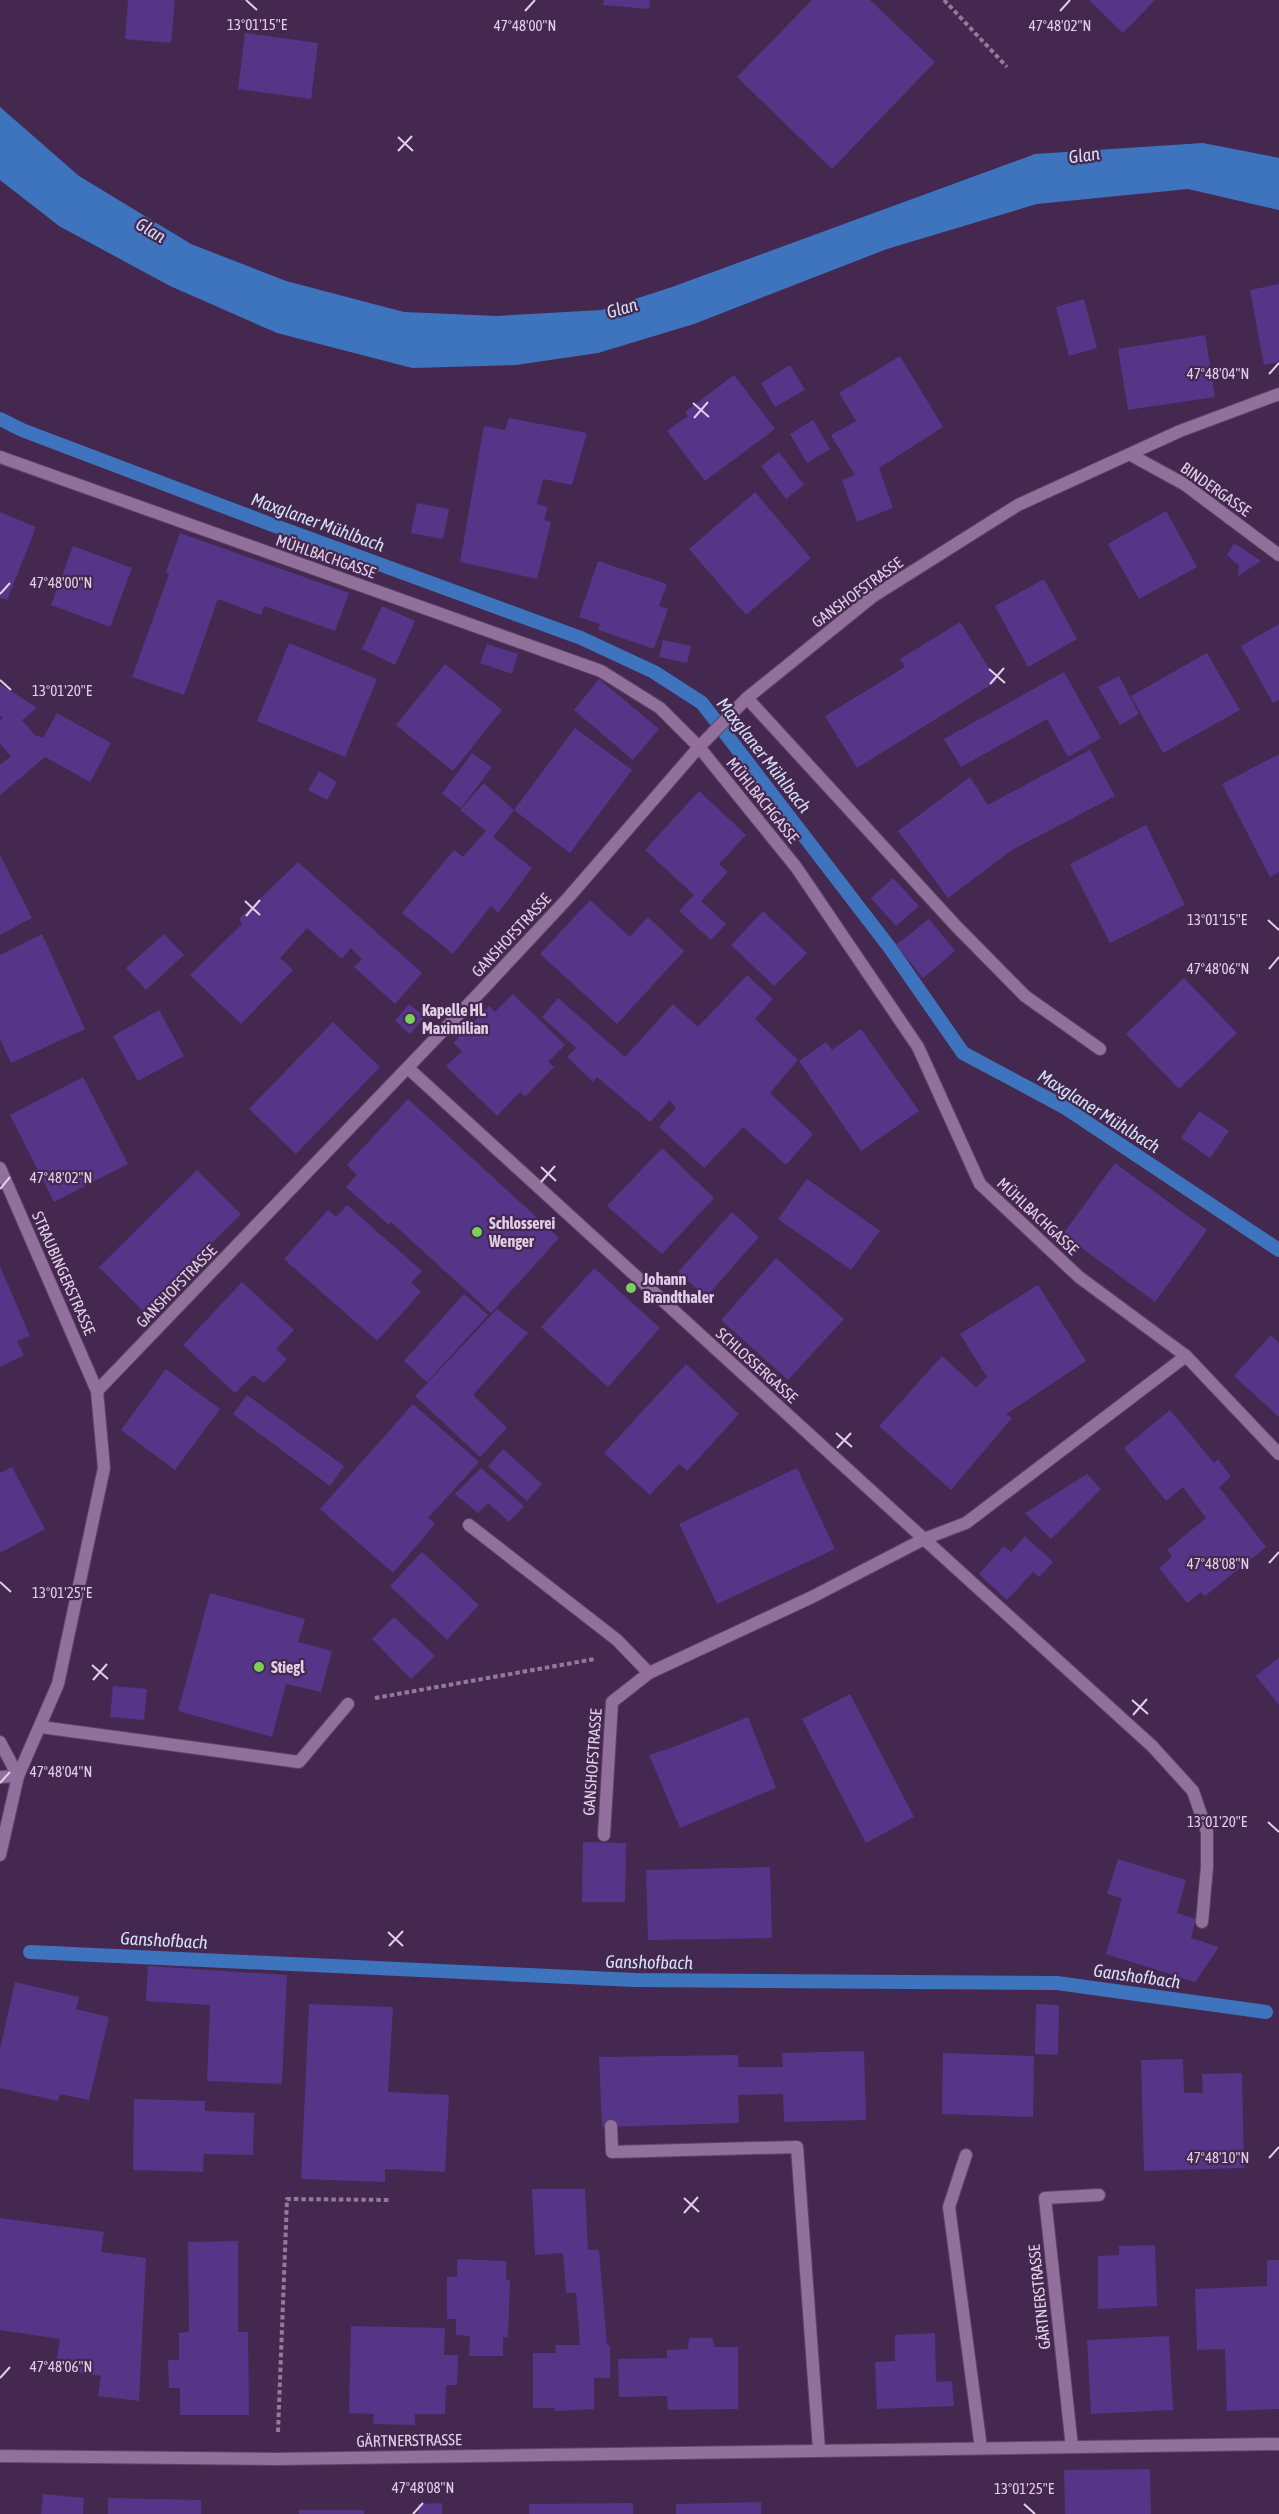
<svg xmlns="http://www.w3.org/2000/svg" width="1279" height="2514" font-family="'Asap Condensed',sans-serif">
<rect width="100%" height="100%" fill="#45284f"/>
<path fill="#3e73be" d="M0,107L79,176L191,244L286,281L404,312L497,316L601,310L672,287L1035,154L1203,143L1279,158V210L1188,189L1037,204L887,249L694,324L598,353L516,365L412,368L277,333L170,286L59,226L0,180Z"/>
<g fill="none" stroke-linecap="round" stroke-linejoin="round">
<g stroke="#3e73be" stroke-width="14">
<path d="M0,419L22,430L270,524L581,638L654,672L702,703L890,948L963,1053L1064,1107L1279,1250"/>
<path d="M30,1952L635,1980L1057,1983L1266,2012"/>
</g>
</g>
<g fill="#543587">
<path d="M128,0H175L171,43L125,39Z"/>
<path d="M604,0H650L649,9L603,5Z"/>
<path d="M812,0H870L935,62L832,169L737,77Z"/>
<path d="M1089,0H1155L1123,33Z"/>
<path d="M245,33L318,43L311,99L238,89Z"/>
<path d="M1279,284V362L1264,365L1250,290Z"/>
<path d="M1084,299L1097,348L1069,356L1056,307Z"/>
<path d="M1205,335L1215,397L1128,410L1118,349Z"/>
<path d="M900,356L943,427L879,468L893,508L857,522L842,480L855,475L831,435L856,421L839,393Z"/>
<path d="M790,365L805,390L775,407L761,383Z"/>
<path d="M734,375L775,429L705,481L667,431L688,416L685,412Z"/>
<path d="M509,418L587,433L572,485L543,479L537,504L548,507L544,520L551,522L537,579L460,562L484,426L505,430Z"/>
<path d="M813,420L830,449L807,463L790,434Z"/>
<path d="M779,452L804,485L786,499L761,466Z"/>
<path d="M755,492L811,558L746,615L689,549Z"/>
<path d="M417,503L449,509L443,539L411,533Z"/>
<path d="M1166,511L1197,567L1139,599L1108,544Z"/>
<path d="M0,512L36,527L7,600L0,598Z"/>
<path d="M180,533L349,593L335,631L264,606L261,615L218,599L184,695L132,677L169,574L166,572Z"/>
<path d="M1234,543L1261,561L1238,576L1239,566L1227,555Z"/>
<path d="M73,546L132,568L110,627L51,605Z"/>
<path d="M598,561L667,584L659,606L668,609L654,649L598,630L600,624L579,617Z"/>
<path d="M1044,579L1077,639L1028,667L995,606Z"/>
<path d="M382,606L415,621L395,665L362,649Z"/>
<path d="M960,622L997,681L857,768L825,716L905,667L900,659Z"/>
<path d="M1279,624V700L1273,703L1241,646Z"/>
<path d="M663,640L691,646L687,663L659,657Z"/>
<path d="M289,643L377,679L345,757L257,721Z"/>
<path d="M487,644L518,654L512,674L480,663Z"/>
<path d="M1207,653L1240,710L1163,753L1131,696Z"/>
<path d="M445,664L502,710L453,771L396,725Z"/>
<path d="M1064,672L1101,738L1068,757L1047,719L961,767L944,739Z"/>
<path d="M1119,676L1139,714L1120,725L1098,687Z"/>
<path d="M599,679L659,729L633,760L574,710Z"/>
<path d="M0,684L37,708L22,720L35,735L43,738L57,713L111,743L90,782L45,757L0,795V765L11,756L0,744V721L3,718L0,716Z"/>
<path d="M575,728L632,770L570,853L514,810Z"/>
<path d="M1090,750L1115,796L1012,850L948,898L898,831L970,777L988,805Z"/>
<path d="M472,753L492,767L461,808L442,794Z"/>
<path d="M1279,754V872L1270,877L1222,784Z"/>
<path d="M319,771L337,782L327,800L308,790Z"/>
<path d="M484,783L514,810L493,837L532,868L498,913L491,906L453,954L402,913L454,850L463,857L486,831L460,810Z"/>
<path d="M699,791L746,835L719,864L728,872L701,901L726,924L711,940L679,911L694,895L645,850Z"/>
<path d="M1146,825L1185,905L1110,943L1070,864Z"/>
<path d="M0,855L32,918L0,935Z"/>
<path d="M298,862L422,973L395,1004L354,967L362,959L351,948L342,959L307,928L280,958L293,970L241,1024L190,975L242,924L239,919Z"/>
<path d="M893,878L919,906L896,926L871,898Z"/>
<path d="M590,900L630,937L648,917L684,951L617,1024L540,954Z"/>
<path d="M763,911L807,953L774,986L731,945Z"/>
<path d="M929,919L955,951L923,978L896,945Z"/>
<path d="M42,934L85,1029L11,1063L0,1039V955Z"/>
<path d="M164,934L184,955L146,990L126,968Z"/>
<path d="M747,975L773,999L755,1019L798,1060L770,1093L813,1134L786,1165L743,1127L704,1168L659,1127L676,1108L670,1100L650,1122L597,1077L593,1082L567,1057L576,1048L542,1017L558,998L625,1057L673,1004L698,1027Z"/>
<path d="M1184,978L1237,1033L1179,1089L1126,1034Z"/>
<path d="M513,994L565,1045L548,1062L554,1067L525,1097L520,1092L497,1116L446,1066L462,1051L453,1043L489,1006L495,1012Z"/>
<path d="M409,1004L425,1017L410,1034L395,1021Z"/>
<path d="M159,1010L184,1056L138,1081L113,1036Z"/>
<path d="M333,1022L380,1067L296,1154L249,1109Z"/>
<path d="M861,1029L919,1111L861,1151L799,1061L826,1042L832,1050Z"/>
<path d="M83,1077L128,1164L54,1202L10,1115Z"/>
<path d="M408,1099L559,1238L491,1313L391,1222L389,1225L346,1187L357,1175L347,1165Z"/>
<path d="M1199,1111L1229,1131L1210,1158L1181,1138Z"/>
<path d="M662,1148L714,1198L662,1254L607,1206Z"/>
<path d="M1115,1163L1207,1230L1155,1302L1063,1234Z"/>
<path d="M197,1170L241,1214L143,1311L99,1267Z"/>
<path d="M807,1179L880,1231L851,1270L778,1219Z"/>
<path d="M347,1205L422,1271L411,1283L421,1292L377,1341L284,1259L328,1210L336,1217Z"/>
<path d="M732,1212L759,1237L706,1297L678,1272Z"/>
<path d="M776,1258L844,1319L788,1380L721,1320Z"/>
<path d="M0,1266L30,1336L17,1341L24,1355L0,1367Z"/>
<path d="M594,1268L660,1328L608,1387L541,1327Z"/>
<path d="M242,1282L294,1330L276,1349L287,1359L264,1383L253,1375L235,1393L183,1345Z"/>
<path d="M1038,1285L1086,1361L1006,1414L1012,1418L951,1490L879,1426L942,1356L976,1387L987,1377L960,1334Z"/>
<path d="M464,1294L488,1315L427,1382L404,1361Z"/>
<path d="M497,1309L528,1333L473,1395L507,1428L480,1457L415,1396Z"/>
<path d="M1271,1335L1279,1343V1417L1234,1376Z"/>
<path d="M686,1364L739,1414L687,1471L679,1464L650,1495L604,1453Z"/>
<path d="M166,1369L220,1409L175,1470L121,1430Z"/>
<path d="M247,1395L344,1466L330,1486L233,1414Z"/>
<path d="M413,1404L479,1462L428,1518L435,1524L393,1573L320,1509Z"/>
<path d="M1170,1410L1214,1463L1218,1459L1231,1477L1219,1487L1266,1547L1205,1596L1201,1592L1187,1603L1159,1568L1172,1557L1167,1550L1206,1518L1183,1487L1166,1501L1124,1448Z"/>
<path d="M503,1449L542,1484L527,1501L488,1466Z"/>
<path d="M12,1467L45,1529L0,1553V1473Z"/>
<path d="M481,1468L524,1506L509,1522L488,1503L478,1513L455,1494Z"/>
<path d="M797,1468L835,1549L717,1604L679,1524Z"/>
<path d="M1087,1474L1101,1489L1051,1539L1025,1513Z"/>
<path d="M1025,1536L1053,1562L1039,1577L1033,1572L1007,1600L979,1574L1004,1546L1011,1552Z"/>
<path d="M422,1552L479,1605L447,1640L390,1586Z"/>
<path d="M210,1593L305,1619L298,1642L332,1651L321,1692L286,1684L272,1737L178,1711Z"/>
<path d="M394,1617L435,1656L411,1679L372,1639Z"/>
<path d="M1279,1657V1705L1256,1676Z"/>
<path d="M113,1686L147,1689L144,1720L110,1717Z"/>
<path d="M850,1694L914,1817L866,1843L802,1719Z"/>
<path d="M748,1717L776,1788L680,1828L649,1755L671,1748Z"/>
<path d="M583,1842L626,1843L625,1902H582Z"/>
<path d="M1118,1859L1186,1880L1177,1913L1196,1919L1191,1938L1219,1947L1195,1982L1106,1954L1122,1898L1107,1894Z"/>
<path d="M770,1867L772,1938L648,1940L646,1870Z"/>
<path d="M148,1966L287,1975L282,2084L207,2081L210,2005L146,2001Z"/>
<path d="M15,1982L79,1997L76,2009L109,2017L89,2100L60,2094L58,2101L0,2088V2049Z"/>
<path d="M309,2004L393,2007L388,2092L449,2095L445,2172L385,2169V2182L301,2179Z"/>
<path d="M1036,2004L1059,2005L1058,2055L1035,2054Z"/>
<path d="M864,2051L866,2120L784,2122L783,2094L738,2095L739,2123L602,2127L599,2057L738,2055V2067H783L782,2053Z"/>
<path d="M943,2053L1034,2056L1033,2117L942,2114Z"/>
<path d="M1183,2059L1184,2093H1203L1202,2074L1242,2073L1244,2168L1144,2171L1141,2060Z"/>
<path d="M134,2099L205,2101V2111L254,2113L253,2155L204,2154L203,2172L133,2170Z"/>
<path d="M532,2189H585L588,2250H599L607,2345H610V2378H594V2409L555,2411V2408H533V2353H556L555,2345H580L576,2293H566L563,2253L535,2255Z"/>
<path d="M0,2218L104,2232L101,2252L146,2258L139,2401L98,2396L101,2376L55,2369L60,2339L0,2330Z"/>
<path d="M238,2241V2332H248L249,2415H180V2388H169L168,2360H179V2333L189,2332L188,2242Z"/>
<path d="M1155,2245L1157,2306L1098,2309V2256L1119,2255V2246Z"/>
<path d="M457,2259L506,2261V2280H510L508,2338L503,2337V2356H469L470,2336L456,2335V2319H447V2277H457Z"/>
<path d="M1267,2260H1279V2409L1227,2411L1225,2349L1197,2350L1195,2289L1267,2286Z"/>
<path d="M351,2326L445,2328L444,2355H458L457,2385H446L445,2414H415V2425L373,2424L374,2414L349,2413Z"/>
<path d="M935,2333L936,2382L952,2381L954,2406L877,2409L875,2362L895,2361V2335Z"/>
<path d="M1169,2336L1173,2410L1091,2414L1087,2340Z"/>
<path d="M689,2338H713L714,2347H738V2409L668,2410L667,2396L619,2397L618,2359L667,2358V2350L688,2349Z"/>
<path d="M1150,2469L1151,2514H1065L1064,2470Z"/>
<path d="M43,2494L84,2498L83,2514H41Z"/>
<path d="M108,2498L201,2500V2514H108Z"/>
<path d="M761,2502V2514H676V2504Z"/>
<path d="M442,2503V2514H418V2504Z"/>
<path d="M633,2503V2514H529V2504Z"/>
<rect x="299" y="2510" width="65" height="4"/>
</g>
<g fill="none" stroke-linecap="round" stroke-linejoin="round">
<g stroke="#5e4466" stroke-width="14">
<g id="service">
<path d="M469,1525L617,1640L649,1673"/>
<path d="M924,1539L1152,1746L1193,1791L1207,1832V1867L1202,1922"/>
<path d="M41,1727L299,1762L348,1704"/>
<path d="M611,2126L612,2152L683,2150"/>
</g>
</g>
<g stroke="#5e4466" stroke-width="14">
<g id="minor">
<path d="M1131,455L1184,484L1279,555"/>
<path d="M0,457L601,671L660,708L699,747L796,867L918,1047L980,1184L1079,1277L1186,1356L1279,1454"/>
<path d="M747,698L956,926L1025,996L1100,1049"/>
<path d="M409,1069L924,1539"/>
<path d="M0,1168L97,1391L104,1468L58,1684L18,1776L0,1855"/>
<path d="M97,1391L483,989L568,898L699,747L747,698L872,597L1018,505L1180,431L1279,394"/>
<path d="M0,1742L18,1776"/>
<path d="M0,1777L18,1776"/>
<path d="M604,1835L612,1702L649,1673L812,1597L924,1539L966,1523L1186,1356"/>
<path d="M683,2150L797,2147L819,2449"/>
<path d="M966,2155L949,2207L981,2448"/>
<path d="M1072,2447L1045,2198L1099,2195"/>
<path d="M0,2456L277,2459L1279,2444"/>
</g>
</g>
<g stroke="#927a9a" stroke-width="4" stroke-dasharray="4.5 3" stroke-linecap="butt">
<path d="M944,0L1007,67"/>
<path d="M375,1698L595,1659"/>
<path d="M278,2432L287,2199L391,2200"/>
</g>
<use href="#service" stroke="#91709c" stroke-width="12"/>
<use href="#minor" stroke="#91709c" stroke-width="12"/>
</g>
<path fill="none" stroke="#e1cfe7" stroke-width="2" d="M246,0L257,10M525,11L535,0M1060,11L1070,0M398,137L413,151M398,151L412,136M1269,374L1279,363M693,403L709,417M694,418L708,402M0,594L10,583M989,669L1005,683M0,680L11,690M990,684L1004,668M245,901L260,915M246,916L260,900M1268,920L1279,930M1269,969L1279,957M541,1167L556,1181M541,1182L555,1166M0,1189L10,1177M836,1433L852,1447M837,1448L851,1433M1269,1563L1279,1552M0,1582L11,1592M92,1665L108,1679M93,1680L107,1664M1132,1700L1148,1714M1133,1715L1147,1699M0,1783L10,1772M1268,1822L1279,1832M388,1932L403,1946M389,1946L403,1931M1269,2158L1279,2147M684,2198L699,2212M684,2213L698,2197M0,2378L10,2367M1024,2504L1035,2514M413,2514L423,2503"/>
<g fill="#7ad157" stroke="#45284f" stroke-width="2">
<circle cx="410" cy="1019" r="6"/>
<circle cx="477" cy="1232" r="6"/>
<circle cx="631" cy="1288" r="6"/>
<circle cx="259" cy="1667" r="6"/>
</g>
<g text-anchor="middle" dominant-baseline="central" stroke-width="4.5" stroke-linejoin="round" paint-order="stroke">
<g font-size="16" fill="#e1cfe7" stroke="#45284f">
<text transform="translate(1216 489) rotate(35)">BINDERGASSE</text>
<text transform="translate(326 556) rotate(19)">MÜHLBACHGASSE</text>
<text transform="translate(857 592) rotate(-36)">GANSHOFSTRASSE</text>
<text transform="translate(763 800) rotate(51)">MÜHLBACHGASSE</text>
<text transform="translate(511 935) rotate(-47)">GANSHOFSTRASSE</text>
<text transform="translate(1038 1216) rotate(43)">MÜHLBACHGASSE</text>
<text transform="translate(64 1273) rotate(66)">STRAUBINGERSTRASSE</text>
<text transform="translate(176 1286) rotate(-46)">GANSHOFSTRASSE</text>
<text transform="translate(757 1365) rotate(42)">SCHLOSSERGASSE</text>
<text transform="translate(592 1762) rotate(-86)">GANSHOFSTRASSE</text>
<text transform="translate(1039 2297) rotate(-96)">GÄRTNERSTRASSE</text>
<text transform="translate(409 2440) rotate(-1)">GÄRTNERSTRASSE</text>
</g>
<g font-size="16" font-weight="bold" fill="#e1cfe7" stroke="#45284f" text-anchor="start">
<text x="422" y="1010">Kapelle Hl.<tspan x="422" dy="18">Maximilian</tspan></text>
<text x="489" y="1223">Schlosserei<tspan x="489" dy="18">Wenger</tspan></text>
<text x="643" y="1279">Johann<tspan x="643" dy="18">Brandthaler</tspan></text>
<text x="271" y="1667">Stiegl</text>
</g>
<g font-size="18" font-style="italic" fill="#d3e1f6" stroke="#45284f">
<text transform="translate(1084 155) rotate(-8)">Glan</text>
<text transform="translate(151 230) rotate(31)">Glan</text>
<text transform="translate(622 308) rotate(-16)">Glan</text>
<text transform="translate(318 522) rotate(20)">Maxglaner Mühlbach</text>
<text transform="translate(764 755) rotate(52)">Maxglaner Mühlbach</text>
<text transform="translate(1099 1111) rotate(32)">Maxglaner Mühlbach</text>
<text transform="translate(164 1940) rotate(3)">Ganshofbach</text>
<text transform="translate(649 1962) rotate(1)">Ganshofbach</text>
<text transform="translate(1137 1976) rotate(8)">Ganshofbach</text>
</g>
</g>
<g font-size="15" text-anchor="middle" fill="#e1cfe7" stroke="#45284f" stroke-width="4.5" stroke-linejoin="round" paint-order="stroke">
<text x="257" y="30">13°01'15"E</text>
<text x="525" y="31">47°48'00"N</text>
<text x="1060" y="31">47°48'02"N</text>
<text x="1218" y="379">47°48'04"N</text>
<text x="61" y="588">47°48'00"N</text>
<text x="62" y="696">13°01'20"E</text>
<text x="1217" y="925">13°01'15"E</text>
<text x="1218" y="974">47°48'06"N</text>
<text x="61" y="1183">47°48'02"N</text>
<text x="1218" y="1569">47°48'08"N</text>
<text x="62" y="1598">13°01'25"E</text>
<text x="61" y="1777">47°48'04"N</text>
<text x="1217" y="1827">13°01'20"E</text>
<text x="1218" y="2163">47°48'10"N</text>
<text x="61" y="2372">47°48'06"N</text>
<text x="423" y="2493">47°48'08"N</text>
<text x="1024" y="2494">13°01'25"E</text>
</g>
</svg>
